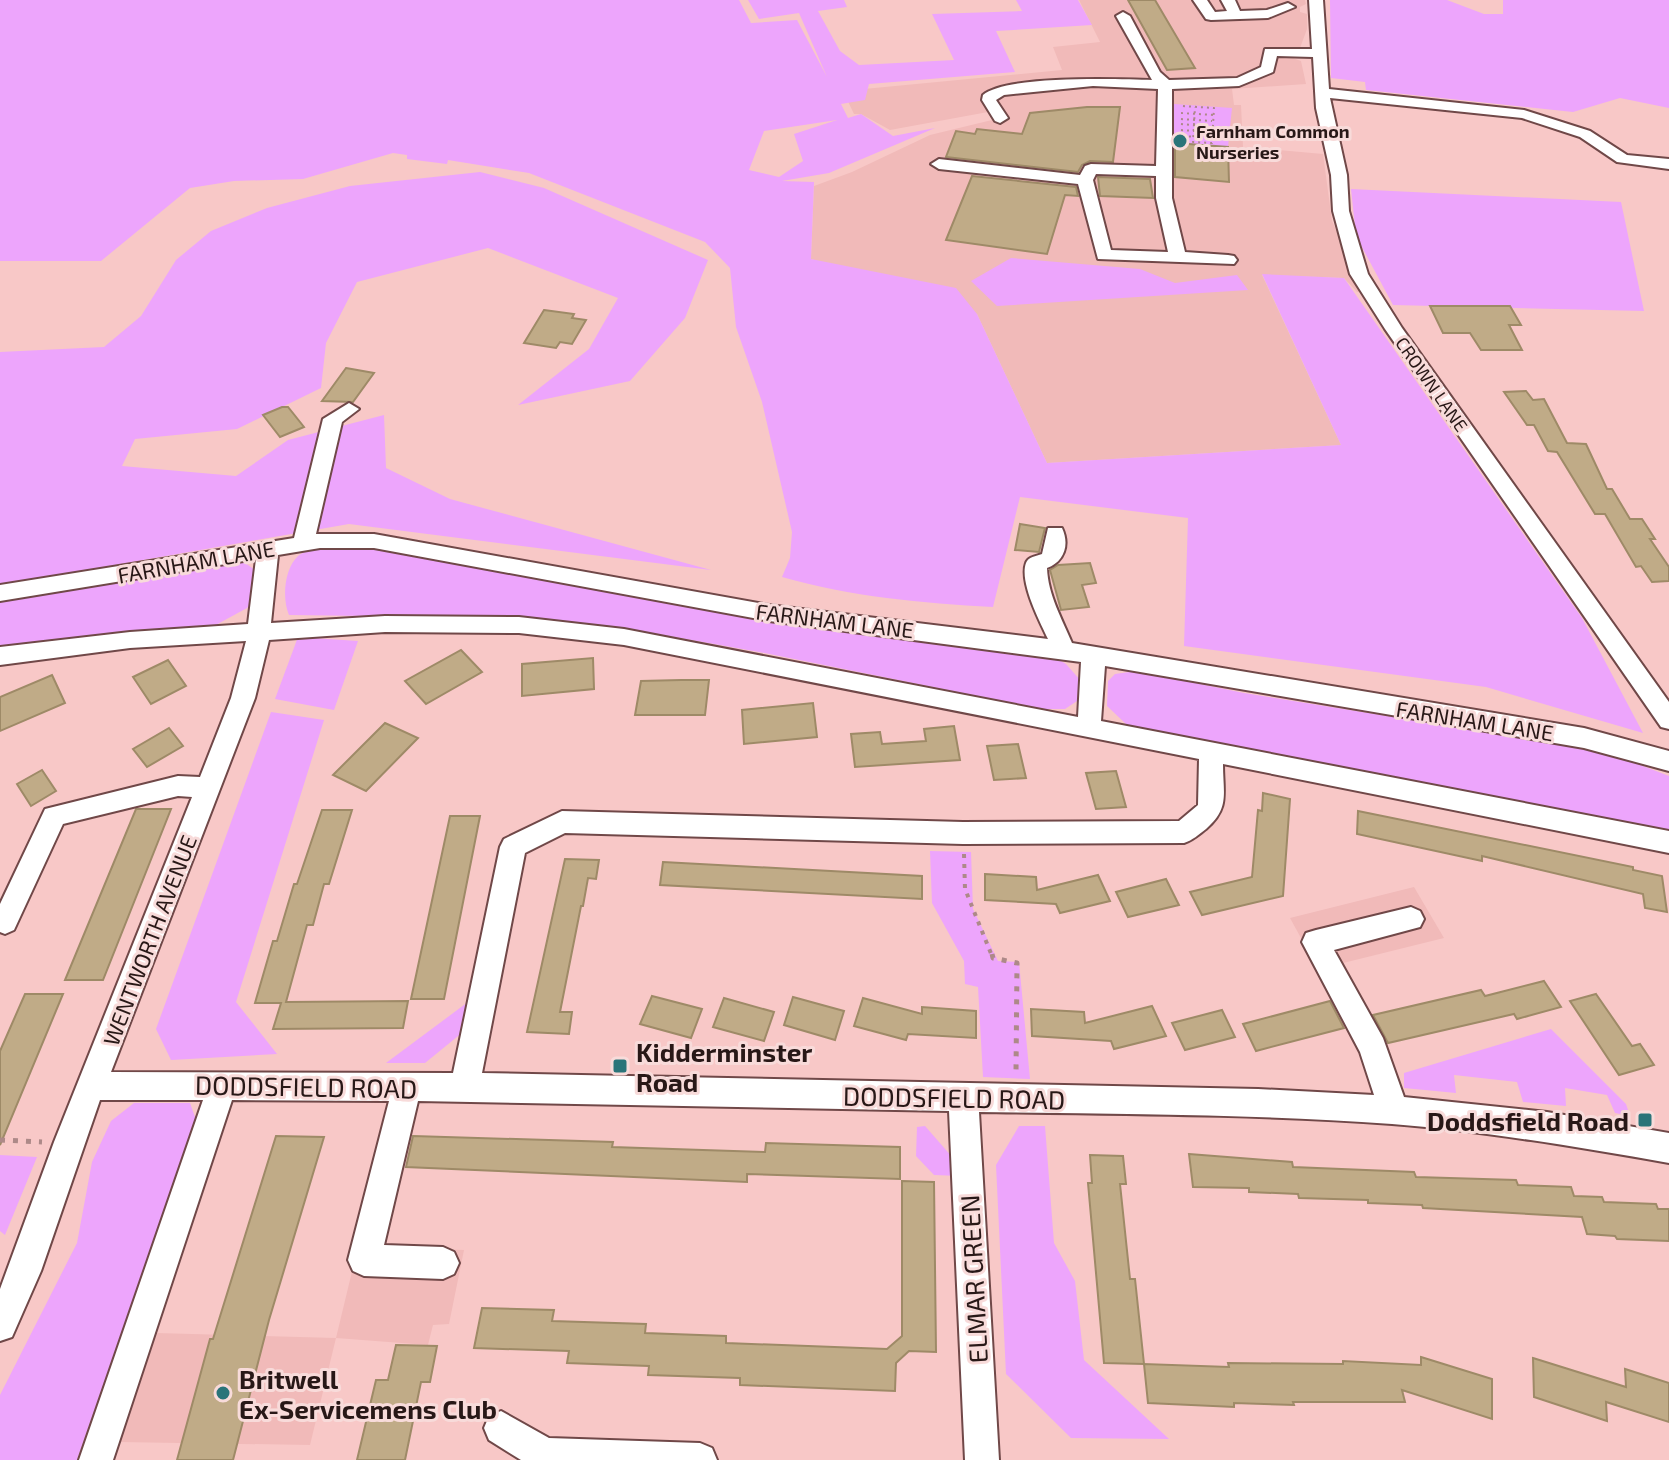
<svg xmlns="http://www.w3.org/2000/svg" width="1669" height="1460" font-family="'Exo 2',sans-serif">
<rect width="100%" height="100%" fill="#f8c8c7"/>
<g fill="#f1bab9">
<path d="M1079,0H1305L1306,4L1300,7V12L1307,14V29L1300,48L1290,50V57L1301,61L1306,84L1232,89L1234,105H1241L1243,147L1323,154L1332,221L1364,292H1357L1344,278L1262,275L1341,445L1047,463L977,314L811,259L814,186L852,172L930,135L992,120L988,112L890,130L861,114H854L843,91L1062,70L1053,47L1100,42Z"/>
<path d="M1414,887L1444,938L1331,966L1362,1049L1290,918Z"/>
<path d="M389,1118L377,1247L464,1250L449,1324L433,1325L428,1345L336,1338L310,1445L119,1442L156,1333L336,1338Z"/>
</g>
<g fill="#eda5fc" fill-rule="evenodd">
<path d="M0,0H739L751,23L797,20L827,77L799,13L759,19L748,0H844L847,7L818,11L840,51L859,65L954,60L932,14L1022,11L1016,0H1078L1092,25L996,31L1015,72L869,84L865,100L841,104L848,118L861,114L893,136L935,128L829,173L782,181L814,182L811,259L956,288L977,314L1047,463L1341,445L1262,274L1344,278L1582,618L1643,733L1486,687L1184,646L1188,518L1020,497L993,607C922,603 851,597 782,577L790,558L792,532L762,402L736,327L730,268L705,242L529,173L448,160L447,164L407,159V155L393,153L303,179L234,181L190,188L101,261H0ZM837,120L794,134L803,161L779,177L749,170L764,131Z"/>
<path d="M1330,0H1447L1484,14H1503V0H1669V108L1620,98L1573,112L1366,90L1365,82L1331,78Z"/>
<path d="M1174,104L1232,108L1228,147L1185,144V139L1168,137Z"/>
<path d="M480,172L544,188L708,260L685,318L630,381L518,405L589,349L618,298L488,248L357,282L326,343L321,388L237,429L135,439L122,466L236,476L288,440L384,415L386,468L450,499L711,570L349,524L0,585V352L104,347L141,316L176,260L211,231L267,208L350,186Z"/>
<path d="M1351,189L1621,202L1644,311L1393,305L1356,236Z"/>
<path d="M1011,258L1140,269L1175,283L1237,275L1248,290L997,306L971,281Z"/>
<path d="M317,547L385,548L777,623L1046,652L1066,664L1081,681L1080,699L1065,709H1042L759,652L618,627L534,618L289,615C282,599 284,569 298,556C303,552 311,550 317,547Z"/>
<path d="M241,560L259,573L260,593L247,608L214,626L0,652V599Z"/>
<path d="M298,637L358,641L334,710L275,699Z"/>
<path d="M1137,671L1244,693L1575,746L1617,756L1669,776V835L1144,732L1126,724L1107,706L1108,681L1115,674Z"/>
<path d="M271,712L324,720L236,1002L277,1054L171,1060L156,1029Z"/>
<path d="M930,851L971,852L973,909L998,961L1019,962L1030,1079L983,1077L978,987L965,984L964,961L932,903Z"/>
<path d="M468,1002L463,1032L425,1063H386Z"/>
<path d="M1551,1029L1626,1104L1630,1116L1615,1113L1607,1095L1565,1088L1566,1106L1523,1102L1517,1082L1454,1075L1456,1093L1404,1088V1073Z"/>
<path d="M134,1103H190L196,1120L77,1460H0V1395L77,1243L92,1162L111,1121Z"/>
<path d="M925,1126L960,1166V1176L934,1175L916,1156L917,1127Z"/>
<path d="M1019,1126H1045L1054,1243L1075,1281L1084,1360L1169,1439L1071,1438L1006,1374L996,1165Z"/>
<path d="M0,1155L37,1157L5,1235L0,1231Z"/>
</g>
<g fill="#c0ab87" stroke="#9e8a67" stroke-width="2">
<path d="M1128,0H1155L1195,68L1167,70Z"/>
<path d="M1087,107H1120L1113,162L1090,161L1082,165L1078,172L946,157L956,131L975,134L977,129L1022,134L1030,113Z"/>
<path d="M1175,143L1228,147L1229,182L1175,177Z"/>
<path d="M972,176L1076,187L1078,196L1065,195L1047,254L946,240Z"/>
<path d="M1098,177L1150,179L1153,198L1100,196Z"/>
<path d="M1430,306H1510L1521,325H1509L1522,350H1481L1470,333H1443Z"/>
<path d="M544,310L574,314L572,318L586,320L572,344L560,342L556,348L524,343Z"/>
<path d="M346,368L374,373L353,402L322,401Z"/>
<path d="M1526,391L1533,400L1544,399L1567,443L1586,444L1607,489H1612L1630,519H1642L1655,539H1650L1669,567V581L1652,582L1641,566L1636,567L1605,514H1595L1557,452L1548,451L1534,425H1527L1504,392Z"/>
<path d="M282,407H288L304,427L280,437L263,415Z"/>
<path d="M1020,524L1045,528L1039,552L1015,550Z"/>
<path d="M1090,563L1096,583L1082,585L1089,607L1061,610L1050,570L1058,565Z"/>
<path d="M461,650L482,672L426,704L405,681Z"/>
<path d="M593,658L594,689L522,696V664Z"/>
<path d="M168,660L186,686L151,704L133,677Z"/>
<path d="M52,675L65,703L0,731V697Z"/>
<path d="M681,680H709L705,715H635L641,681Z"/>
<path d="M813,703L817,737L744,744L742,710Z"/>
<path d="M385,723L418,738L366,791L333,775Z"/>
<path d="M954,726L960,760L855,767L851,734L880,732L882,744L926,741L924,729Z"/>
<path d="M169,728L183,746L147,767L133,749Z"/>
<path d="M1018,744L1026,778L994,780L987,746Z"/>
<path d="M42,770L56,791L31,806L17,784Z"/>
<path d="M1116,771L1126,807L1096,809L1086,773Z"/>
<path d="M1263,793L1290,799L1283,896L1202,915L1190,892L1252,877L1258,810L1262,811Z"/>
<path d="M136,809H171L103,980H65Z"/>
<path d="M322,810H352L329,884H324L313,925H307L286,1002L408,1001L403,1028L273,1029L281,1003H255L273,941H277L294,884H297Z"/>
<path d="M1358,811L1633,867V870L1662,876L1667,912L1645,908L1643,894L1482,856V861L1357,834Z"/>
<path d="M450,816H480L444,999H411Z"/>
<path d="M565,859L599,860L596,879L588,878L583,906H581L560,1012H572L569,1034L527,1032Z"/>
<path d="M663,862L922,876V899L660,885Z"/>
<path d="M985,874L1036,877L1037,890L1098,875L1110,901L1060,913L1056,904L985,900Z"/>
<path d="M1166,879L1179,905L1128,917L1116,892Z"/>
<path d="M1544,981L1561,1007L1517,1019L1514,1014L1388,1043L1373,1015L1481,990L1485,996Z"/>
<path d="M25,994H63L0,1145V1051Z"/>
<path d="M1596,994L1632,1046L1640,1044L1654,1065L1619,1075L1570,1001Z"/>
<path d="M652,996L702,1009L691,1038L640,1024Z"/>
<path d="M793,997L844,1011L835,1040L784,1025Z"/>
<path d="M724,998L774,1012L764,1041L713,1027Z"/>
<path d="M863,998L922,1014V1007L976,1011V1038L908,1034L906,1040L854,1026Z"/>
<path d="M1330,1001L1344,1028L1256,1051L1243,1024Z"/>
<path d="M1152,1006L1166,1036L1114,1049L1111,1041L1032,1036L1031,1009L1084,1012L1085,1023Z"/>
<path d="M1222,1010L1235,1037L1185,1050L1172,1023Z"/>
<path d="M276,1136L324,1137L269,1320L233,1460H177L210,1339H213Z"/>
<path d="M413,1136L613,1142L612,1147L765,1152L766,1143L900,1147V1179L747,1174V1182L406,1167Z"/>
<path d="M1189,1154L1292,1162L1293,1167L1414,1172L1416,1177L1516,1180L1518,1185L1571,1187L1574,1196L1602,1197L1604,1202L1656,1204L1658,1209H1669V1241L1617,1239L1615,1236L1587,1234L1582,1217L1423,1208L1422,1205L1368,1203V1200L1299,1198L1298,1194L1249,1192V1188L1193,1187Z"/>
<path d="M1090,1155L1123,1156L1126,1184H1120L1130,1279H1135L1144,1364L1104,1363L1088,1183H1092Z"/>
<path d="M902,1181L934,1182L936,1352L909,1351L896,1363L895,1391L740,1385V1378L648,1375L649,1366L567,1363L569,1351L474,1348L482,1308L554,1310L552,1321L646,1324L645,1333L726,1336V1343L887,1349L902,1336Z"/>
<path d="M396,1345L437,1346L430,1382H421L405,1460H357L376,1380H388Z"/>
<path d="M1421,1357L1492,1379V1419L1402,1390L1405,1402H1293L1294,1405L1234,1403V1407L1148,1403L1144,1364L1229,1367L1228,1363L1343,1364V1361L1421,1365Z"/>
<path d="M1533,1358L1626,1387L1625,1369L1669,1383V1422L1606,1402L1607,1421L1534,1397Z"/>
</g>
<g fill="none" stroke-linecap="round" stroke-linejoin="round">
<g stroke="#704848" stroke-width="4">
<g id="minor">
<path d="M1193,0H1207L1215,12L1227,11L1221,0H1235L1240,11L1267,10L1288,3L1295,7L1268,18L1211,20L1206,19Z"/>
<path d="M1309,0H1323L1329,89L1524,110L1590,131L1627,155L1669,159V169L1617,162L1580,137L1522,118L1330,98L1347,175L1349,211L1368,274L1402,328L1669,702V729L1661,727L1385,329L1350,274L1333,211L1331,175L1316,108L1313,57L1277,56L1273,72L1239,86L1172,89V198L1185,252L1228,255L1234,256L1237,260L1234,264L1098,259L1078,184L939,169L931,164L939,159L1080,175L1085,166L1091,164L1156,166L1158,89L1093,86L1004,95L996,100L1008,118L1000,123L995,121L982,100L983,95C1006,75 1118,79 1152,80L1116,16L1123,12L1130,16L1160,72L1169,80L1237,78L1261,67L1265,49H1312ZM1096,174L1156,176V198L1168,252L1111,250L1093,180Z"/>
<path d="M349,403L359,409L342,422L316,534H374L769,605L1048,639C1040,622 1019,582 1026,563C1028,557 1036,556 1042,554L1048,528H1062C1070,545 1064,562 1047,568C1048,595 1062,619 1072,643L1584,728L1669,751V771L1584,748L1105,666L1101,721L1669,831V853L1223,764C1223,794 1230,808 1206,829C1198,835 1193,840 1184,843L963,844L565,833L525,853L482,1073L1258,1089L1374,1095L1360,1052L1302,942L1306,933L1316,930L1411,907L1420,911L1424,919L1420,927L1334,950L1383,1038L1404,1097L1547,1112L1669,1133V1163C1577,1147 1485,1131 1392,1124C1254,1114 1116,1114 979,1112L999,1460H965L949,1111L418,1101L384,1245L443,1247L454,1252L459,1263L454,1274L443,1279L364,1276L353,1271L348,1260L389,1101L232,1100L113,1460H79L203,1100H100L41,1271L12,1337L0,1341V1289L54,1142L192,797L178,796L63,824L14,930L5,934L0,932V904L45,809L178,776L200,777L231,698L246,641L130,648L0,665V647L130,632L248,624L256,559L0,601V585L294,538L323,419ZM320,548H374L769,621L1081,662L1078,717L624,629L519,617L385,616L271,623L278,555ZM385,632L519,633L624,645L1199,759L1198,805L1179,821L963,822L562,811L504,839L500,847L453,1073L111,1072L255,698L269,640Z"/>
<path d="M501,1411L549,1438L700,1443L712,1448L717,1460H521L489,1440L484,1428L489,1416Z"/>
</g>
</g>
<g stroke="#ad8988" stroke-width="2" stroke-dasharray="2 4" stroke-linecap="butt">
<path d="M1183,106L1214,108L1212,143L1193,142L1195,107"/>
<path d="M1181,113L1213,115"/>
<path d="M1181,119L1212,121"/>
<path d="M1181,124L1212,127"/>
<path d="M1181,130L1212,132"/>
<path d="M1183,136L1213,138"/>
</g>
<path stroke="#ad8988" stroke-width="4" stroke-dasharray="4 6" stroke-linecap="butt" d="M964,854L965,889L992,956"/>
<g stroke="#ad8988" stroke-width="5" stroke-dasharray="5 8" stroke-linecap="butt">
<path d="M992,954L993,958L1017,963L1016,1072"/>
<path d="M0,1140L42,1142"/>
</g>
<use href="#minor" fill="#fff" fill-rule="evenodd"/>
</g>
<g fill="#2a7479" stroke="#f8dbda" stroke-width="3">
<circle cx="1180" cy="141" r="8"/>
<rect x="612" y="1058" width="16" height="16" rx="4"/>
<rect x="1637" y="1112" width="16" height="16" rx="4"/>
<circle cx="223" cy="1393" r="8"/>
</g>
<g text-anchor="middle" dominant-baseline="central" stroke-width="6" stroke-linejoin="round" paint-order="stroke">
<g font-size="18" font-weight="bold" fill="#281817" stroke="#f8dbda" text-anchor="start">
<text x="1196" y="131">Farnham Common<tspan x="1196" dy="21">Nurseries</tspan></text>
</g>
<g font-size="18" fill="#281817" stroke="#f8dbda">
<text transform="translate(1432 384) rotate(55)">CROWN LANE</text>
</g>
<g font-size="22" fill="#281817" stroke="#f8dbda">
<text transform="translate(196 561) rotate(-10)">FARNHAM LANE</text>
<text transform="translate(835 620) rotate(7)">FARNHAM LANE</text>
<text transform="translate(1475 720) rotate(9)">FARNHAM LANE</text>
<text transform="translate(149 940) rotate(-69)">WENTWORTH AVENUE</text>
</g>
<g font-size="26" font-weight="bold" fill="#281817" stroke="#f8dbda" text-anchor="start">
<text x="636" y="1051">Kidderminster<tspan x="636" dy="30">Road</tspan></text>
<text x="1629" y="1120" text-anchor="end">Doddsfield Road</text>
<text x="239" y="1378">Britwell<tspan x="239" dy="30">Ex-Servicemens Club</tspan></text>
</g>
<g font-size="26" fill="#281817" stroke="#f8dbda">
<text transform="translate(306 1086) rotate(1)">DODDSFIELD ROAD</text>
<text transform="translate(954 1097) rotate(1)">DODDSFIELD ROAD</text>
<text transform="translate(973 1279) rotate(-93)">ELMAR GREEN</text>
</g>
</g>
</svg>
